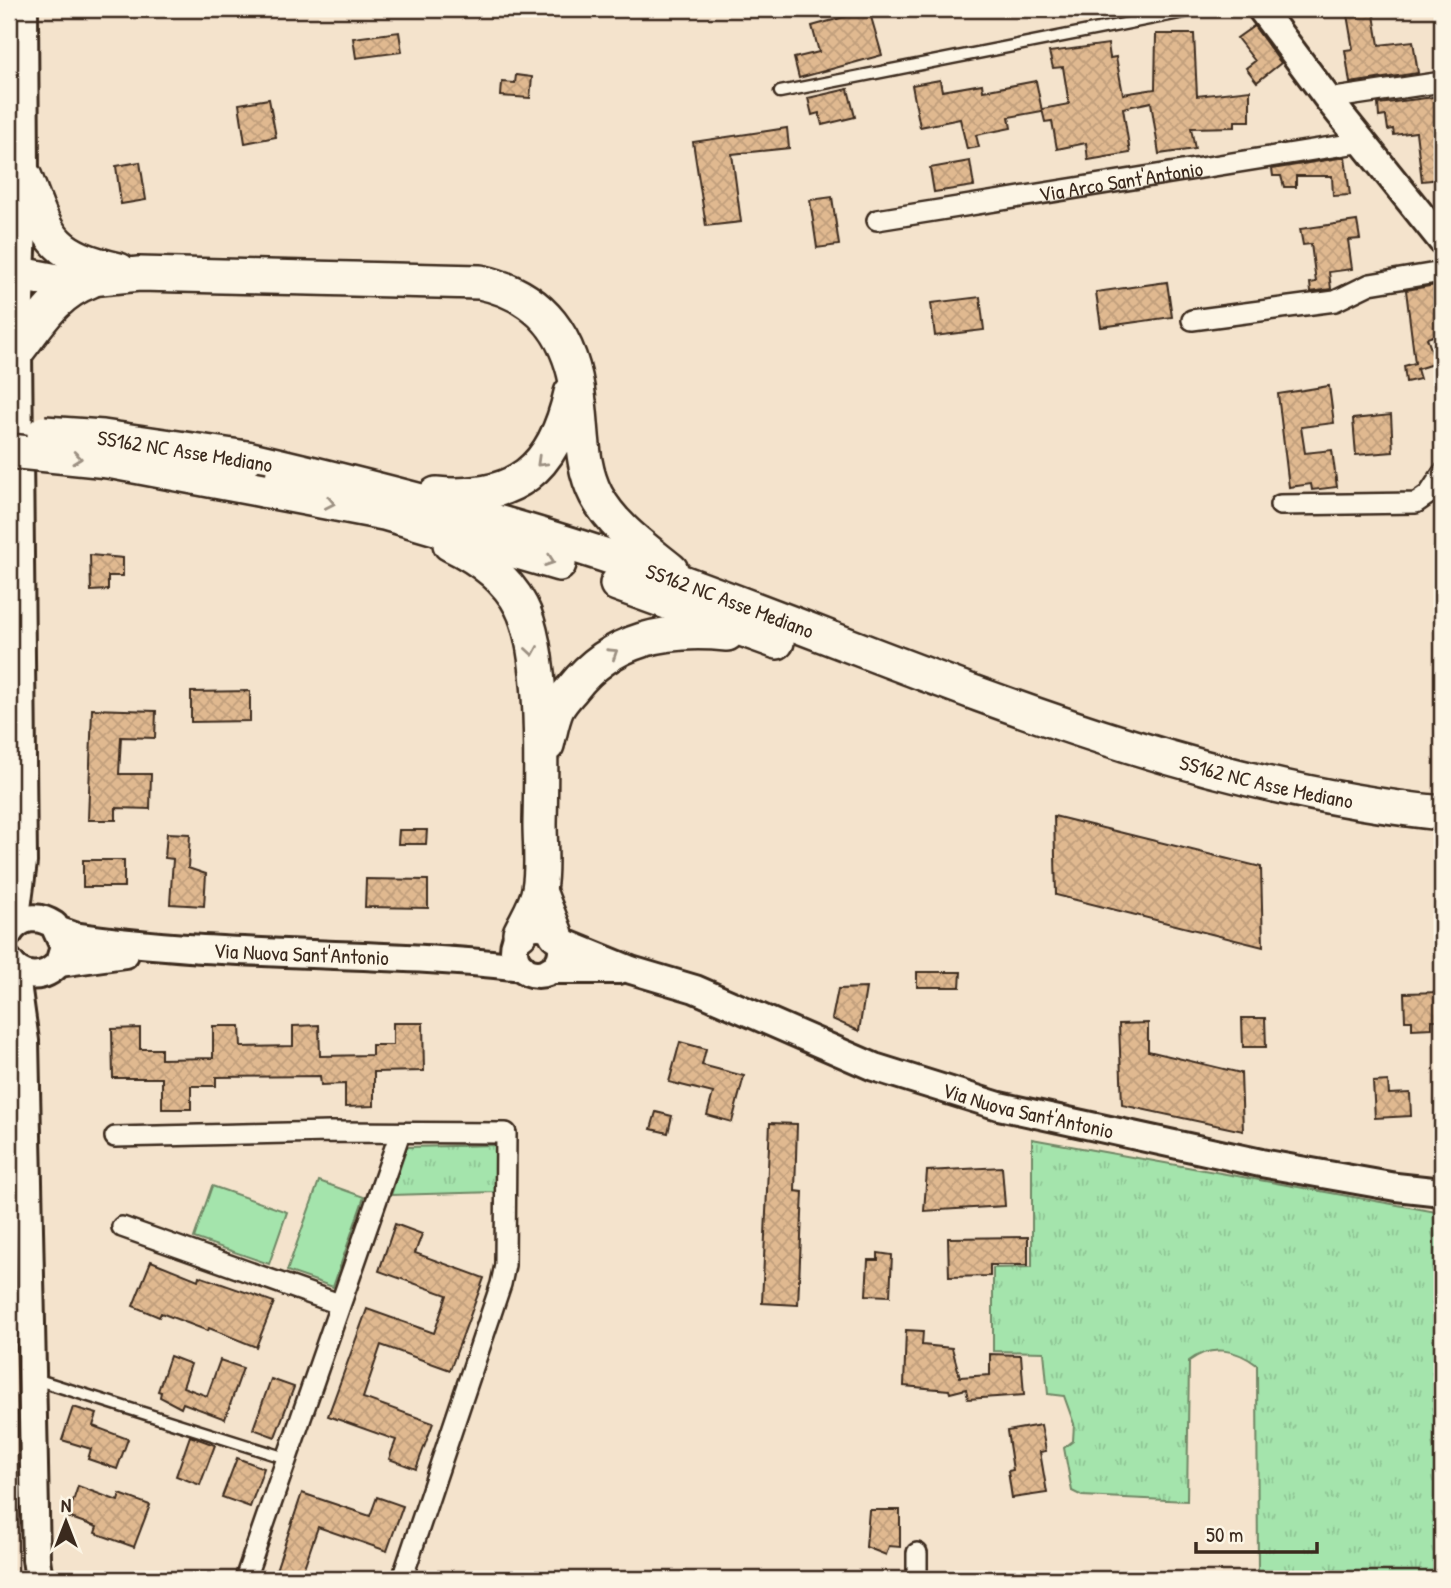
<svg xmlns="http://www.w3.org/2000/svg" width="1451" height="1588" font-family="'Patrick Hand',sans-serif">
<defs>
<pattern id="grass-tufts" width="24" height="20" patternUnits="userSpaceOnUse" patternTransform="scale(1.75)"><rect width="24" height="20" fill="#a4e4ac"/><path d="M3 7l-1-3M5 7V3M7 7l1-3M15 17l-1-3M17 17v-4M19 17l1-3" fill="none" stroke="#8ec494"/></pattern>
<pattern id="building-cross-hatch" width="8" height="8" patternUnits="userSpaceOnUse" patternTransform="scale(1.75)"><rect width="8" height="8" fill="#e0b990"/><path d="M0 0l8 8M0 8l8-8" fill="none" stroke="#c19f7c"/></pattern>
</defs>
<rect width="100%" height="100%" fill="#f4e3cc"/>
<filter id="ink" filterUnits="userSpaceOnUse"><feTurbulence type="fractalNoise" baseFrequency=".0143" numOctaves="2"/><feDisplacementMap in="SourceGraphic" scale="14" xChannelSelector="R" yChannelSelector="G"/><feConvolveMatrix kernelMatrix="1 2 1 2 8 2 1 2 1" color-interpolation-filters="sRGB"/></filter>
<g filter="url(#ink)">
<g fill="url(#grass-tufts)" stroke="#708765" stroke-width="2">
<path d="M1032,1139L1442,1213V1579H1258L1257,1365C1236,1349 1211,1344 1189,1361L1187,1501L1082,1496L1072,1491L1064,1448L1073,1441L1074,1424L1064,1396L1048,1394L1044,1352L993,1351V1268L1032,1267Z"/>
<path d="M497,1145V1192L391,1195L407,1147Z"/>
</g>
<g fill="#a4e4ac" stroke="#708765" stroke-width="2">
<path d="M319,1181L364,1197L333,1287L287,1271Z"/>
<path d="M212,1186L287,1212L269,1264L194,1238Z"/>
</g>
<g fill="url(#building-cross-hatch)" stroke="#3b2a1e" stroke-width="2">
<path d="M1346,9H1373L1379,45L1413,41L1418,73L1350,83L1345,50L1353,49Z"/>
<path d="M869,10L882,55L799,78L794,58L819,52L812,26Z"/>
<path d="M1254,26L1281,63L1257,82L1246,68L1255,61L1237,38Z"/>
<path d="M399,32L402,52L356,58L353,38Z"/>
<path d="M1156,34H1194L1197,96L1250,90V121H1235V127L1191,128L1195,149L1159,154L1151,102L1123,108L1130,153L1088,160L1086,143L1057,149L1052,121L1045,122L1042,109L1069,104L1063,67L1053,68L1049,52L1108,44L1110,58L1116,57L1123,94L1155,89Z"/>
<path d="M516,75L532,77L530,98L501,96L502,82L515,83Z"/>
<path d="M940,80L942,91L982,84L983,91L1036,81L1042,111L1009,117L1011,128L976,135L979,147L967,149L960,119L920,127L912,85Z"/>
<path d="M848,89L855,117L822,125L819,113L812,115L808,98Z"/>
<path d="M1442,96V179L1422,181L1416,132L1394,135L1393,129L1388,130L1386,116L1379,117L1378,104Z"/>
<path d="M269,99L276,137L245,143L239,104Z"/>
<path d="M787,128L789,148L732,154L741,222L706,226L693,142Z"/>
<path d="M1345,157L1350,195L1333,196L1332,176H1296V187H1284L1281,176H1273L1272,169Z"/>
<path d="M970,161L974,186L934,192L930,168Z"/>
<path d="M140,162L146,200L121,204L116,166Z"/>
<path d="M832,197L839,245L817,248L810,200Z"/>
<path d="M1357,221L1360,239L1348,240L1352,269L1329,272L1331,289L1311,292L1310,283L1316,282L1311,244L1303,245L1300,229Z"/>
<path d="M1167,282L1172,317L1101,327L1096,292Z"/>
<path d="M1442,284V333L1427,338L1436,363L1417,369L1420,379L1406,382L1404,366L1415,363L1406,290Z"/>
<path d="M980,297L984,330L935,336L931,303Z"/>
<path d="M1329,386L1334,423L1301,427L1305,453L1332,450L1337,487L1312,490L1311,484L1289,487L1278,394Z"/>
<path d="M1391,415L1393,452L1356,455L1353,419Z"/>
<path d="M90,555L123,558V576H108V590L91,591Z"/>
<path d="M250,691V721L191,722V692Z"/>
<path d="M92,709L156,711L155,738L121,737L119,774H151L150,809L116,808V820H88Z"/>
<path d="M1054,816L1261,867L1263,947L1056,895Z"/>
<path d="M399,830H427L426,844H398Z"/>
<path d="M167,833L190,834L188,868L206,874L204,906L170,904L173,859L165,858Z"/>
<rect x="83" y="860" width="41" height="27"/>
<path d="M366,879L428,880V908L365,907Z"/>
<path d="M917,972H961L960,987H917Z"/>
<path d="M866,988L859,1031L832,1019L838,989Z"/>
<path d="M1442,992V1020H1432V1028L1412,1029V1021H1405L1404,993Z"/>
<path d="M1242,1018H1265L1266,1047H1243Z"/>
<path d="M393,1023H423L424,1071L374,1072V1106L345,1107V1084L321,1085L320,1076L216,1077V1086H191V1109H162V1078H113L112,1029L140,1028V1049H161V1059L213,1058V1026H240L241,1047L293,1046V1026L319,1025L320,1056L372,1055V1045H393Z"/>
<path d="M1148,1023V1051L1241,1073L1243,1131L1122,1105L1119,1024Z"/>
<path d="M680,1042L706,1049L702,1065L744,1076L732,1122L707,1115L713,1093L669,1082Z"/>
<path d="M1388,1081L1389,1094L1410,1093L1411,1116L1375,1118L1373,1082Z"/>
<path d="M656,1112L672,1116L668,1133L651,1129Z"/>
<path d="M770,1123L797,1124L795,1191L803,1192L798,1305L762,1303Z"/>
<path d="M1002,1167L1005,1206L924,1211L927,1171Z"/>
<path d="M395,1224L422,1234L415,1253L484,1278L450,1370L381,1345L363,1398L433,1423L416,1469L389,1459L396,1440L328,1416L367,1309L434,1333L447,1295L379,1271Z"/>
<path d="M1028,1237V1265H990V1276L949,1277L948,1238Z"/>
<path d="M878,1253L892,1255L890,1296L866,1295L868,1260H878Z"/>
<path d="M151,1261L198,1280L199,1276L274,1302L256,1347L209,1328L208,1331L161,1313L159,1317L133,1306Z"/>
<path d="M906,1330L923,1331L922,1345L952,1348L960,1377L990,1375V1354L1021,1355L1024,1395L968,1399L966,1389L950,1393L949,1390L904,1386Z"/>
<path d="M170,1356L191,1364L183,1387L207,1396L220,1360L243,1368L225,1419L183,1403L181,1408L160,1397L161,1392L158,1391Z"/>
<path d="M271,1379L294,1387L275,1437L253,1429Z"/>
<path d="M73,1407L97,1414L93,1426L128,1439L117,1469L88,1459L91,1449L62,1440Z"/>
<path d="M1041,1425L1046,1451L1040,1452L1047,1493L1012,1498L1008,1471L1013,1470L1007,1431Z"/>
<path d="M190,1436L215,1445L200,1485L176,1476Z"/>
<path d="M237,1458L264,1468L250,1507L222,1497Z"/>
<path d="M78,1486L118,1501L120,1494L150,1505L134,1547L95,1533L97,1527L68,1517Z"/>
<path d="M302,1493L370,1516L377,1497L403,1506L387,1551L318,1527L300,1579H273Z"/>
<path d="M869,1510H900V1547L889,1546L886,1555L866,1547Z"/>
</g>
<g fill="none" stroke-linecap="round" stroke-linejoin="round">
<g stroke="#3b2a1e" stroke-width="15">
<g id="lane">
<path d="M780,92L1200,9"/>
<path d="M35,1379L286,1458"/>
</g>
</g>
<g stroke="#3b2a1e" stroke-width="24">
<g id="street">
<path d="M1328,99L1442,82"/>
<path id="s1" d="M877,220L1363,142"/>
<path d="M1192,320L1335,301L1370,284L1442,272"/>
<path d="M1280,505L1416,503L1429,494L1442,474"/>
<path d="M115,1137L329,1132L506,1133L505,1265L501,1284L402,1579"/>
<path d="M122,1227L339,1304"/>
<path d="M245,1579L400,1133"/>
<path d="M917,1579V1553"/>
</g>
</g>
<g stroke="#3b2a1e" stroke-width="32">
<g id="secondary">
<path d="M1261,9L1328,99L1442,241"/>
<path d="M15,924L23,862L18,350L25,177L24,9"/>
<circle cx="538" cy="950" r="24"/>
<path id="s2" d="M60,931L74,936C222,958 373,950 522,967"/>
<path d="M9,933C20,916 38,914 54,925L64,947L59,963C44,980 22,980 9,961"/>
<path id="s3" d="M560,941L631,970L695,989L874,1067L999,1106L1261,1163L1396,1187L1442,1192"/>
<path d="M59,963L125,954"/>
<path d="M15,969L25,1041L36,1559L39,1579"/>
<path d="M550,970H619"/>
</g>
</g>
<g stroke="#3b2a1e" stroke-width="38">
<g id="highway">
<path d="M25,177C49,239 50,254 119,270"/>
<path d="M20,274L62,282L139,274L480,282C543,295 573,339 579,402C583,434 581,466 596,495C613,527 644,548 671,570"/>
<path d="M18,350C40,322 55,294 90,281"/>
<path id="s4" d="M247,458C398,493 547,532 693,586C937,676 1181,787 1442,813"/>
<path d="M263,490L384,513L559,564"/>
<path d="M436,494C516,501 554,469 571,393"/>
<path d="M450,544C479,558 506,577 521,606C545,651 541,771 540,824C540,845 543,868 539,889C537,904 526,920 520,933"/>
<path d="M617,584L777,642"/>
<path d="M547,745C550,734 552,720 557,709C561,701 568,694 573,688C612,638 667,628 727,634"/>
<path d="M539,891L556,934"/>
</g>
</g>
<use href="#lane" stroke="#fcf5e5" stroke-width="10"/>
<use href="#street" stroke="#fcf5e5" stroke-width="19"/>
<use href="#secondary" stroke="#fcf5e5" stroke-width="26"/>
<use href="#highway" stroke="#fcf5e5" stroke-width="33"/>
<g stroke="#3b2a1e" stroke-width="38" stroke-linecap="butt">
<g id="highway-bridge">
<path d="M44,433L103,437L247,458"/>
<path d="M9,451L108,461L263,490"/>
</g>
</g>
<use href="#highway-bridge" stroke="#fcf5e5" stroke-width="33"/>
</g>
<defs><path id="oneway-chevron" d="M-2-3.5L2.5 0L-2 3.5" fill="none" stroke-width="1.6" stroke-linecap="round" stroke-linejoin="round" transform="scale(1.75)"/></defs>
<g stroke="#9c9082">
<use href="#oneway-chevron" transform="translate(77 458) rotate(6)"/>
<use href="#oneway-chevron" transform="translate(541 462) rotate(136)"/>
<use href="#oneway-chevron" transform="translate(330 503) rotate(11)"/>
<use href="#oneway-chevron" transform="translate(550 561) rotate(19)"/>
<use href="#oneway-chevron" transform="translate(532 651) rotate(81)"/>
<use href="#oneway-chevron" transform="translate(613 653) rotate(-33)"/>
</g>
</g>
<g text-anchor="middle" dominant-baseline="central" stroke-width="5" stroke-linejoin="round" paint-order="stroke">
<g font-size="21" fill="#3b2a1e" stroke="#fcf5e5">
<text stroke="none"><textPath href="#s1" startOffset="247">Via Arco Sant'Antonio</textPath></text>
<text transform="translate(185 451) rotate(9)">SS162 NC Asse Mediano</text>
<text stroke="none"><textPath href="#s4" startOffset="504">SS162 NC Asse Mediano</textPath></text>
<text stroke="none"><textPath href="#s4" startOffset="1071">SS162 NC Asse Mediano</textPath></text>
<text stroke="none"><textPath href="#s2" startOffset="243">Via Nuova Sant'Antonio</textPath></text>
<text stroke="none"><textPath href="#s3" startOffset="499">Via Nuova Sant'Antonio</textPath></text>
</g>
</g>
<rect width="1451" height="1588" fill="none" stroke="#fcf5e5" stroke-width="35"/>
<rect x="18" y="18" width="1416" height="1553" fill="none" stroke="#3b2a1e" stroke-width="2.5" filter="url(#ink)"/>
<g transform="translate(66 1522)" stroke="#fcf5e5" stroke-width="5" paint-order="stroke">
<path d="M0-5L12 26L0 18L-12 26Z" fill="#3b2a1e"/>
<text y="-10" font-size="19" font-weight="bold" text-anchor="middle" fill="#3b2a1e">N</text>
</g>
<path d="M1196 1542v10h121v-10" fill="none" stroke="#3b2a1e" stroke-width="3.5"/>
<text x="1206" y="1542" font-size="21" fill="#3b2a1e" stroke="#fcf5e5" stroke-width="5" paint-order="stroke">50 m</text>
</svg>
